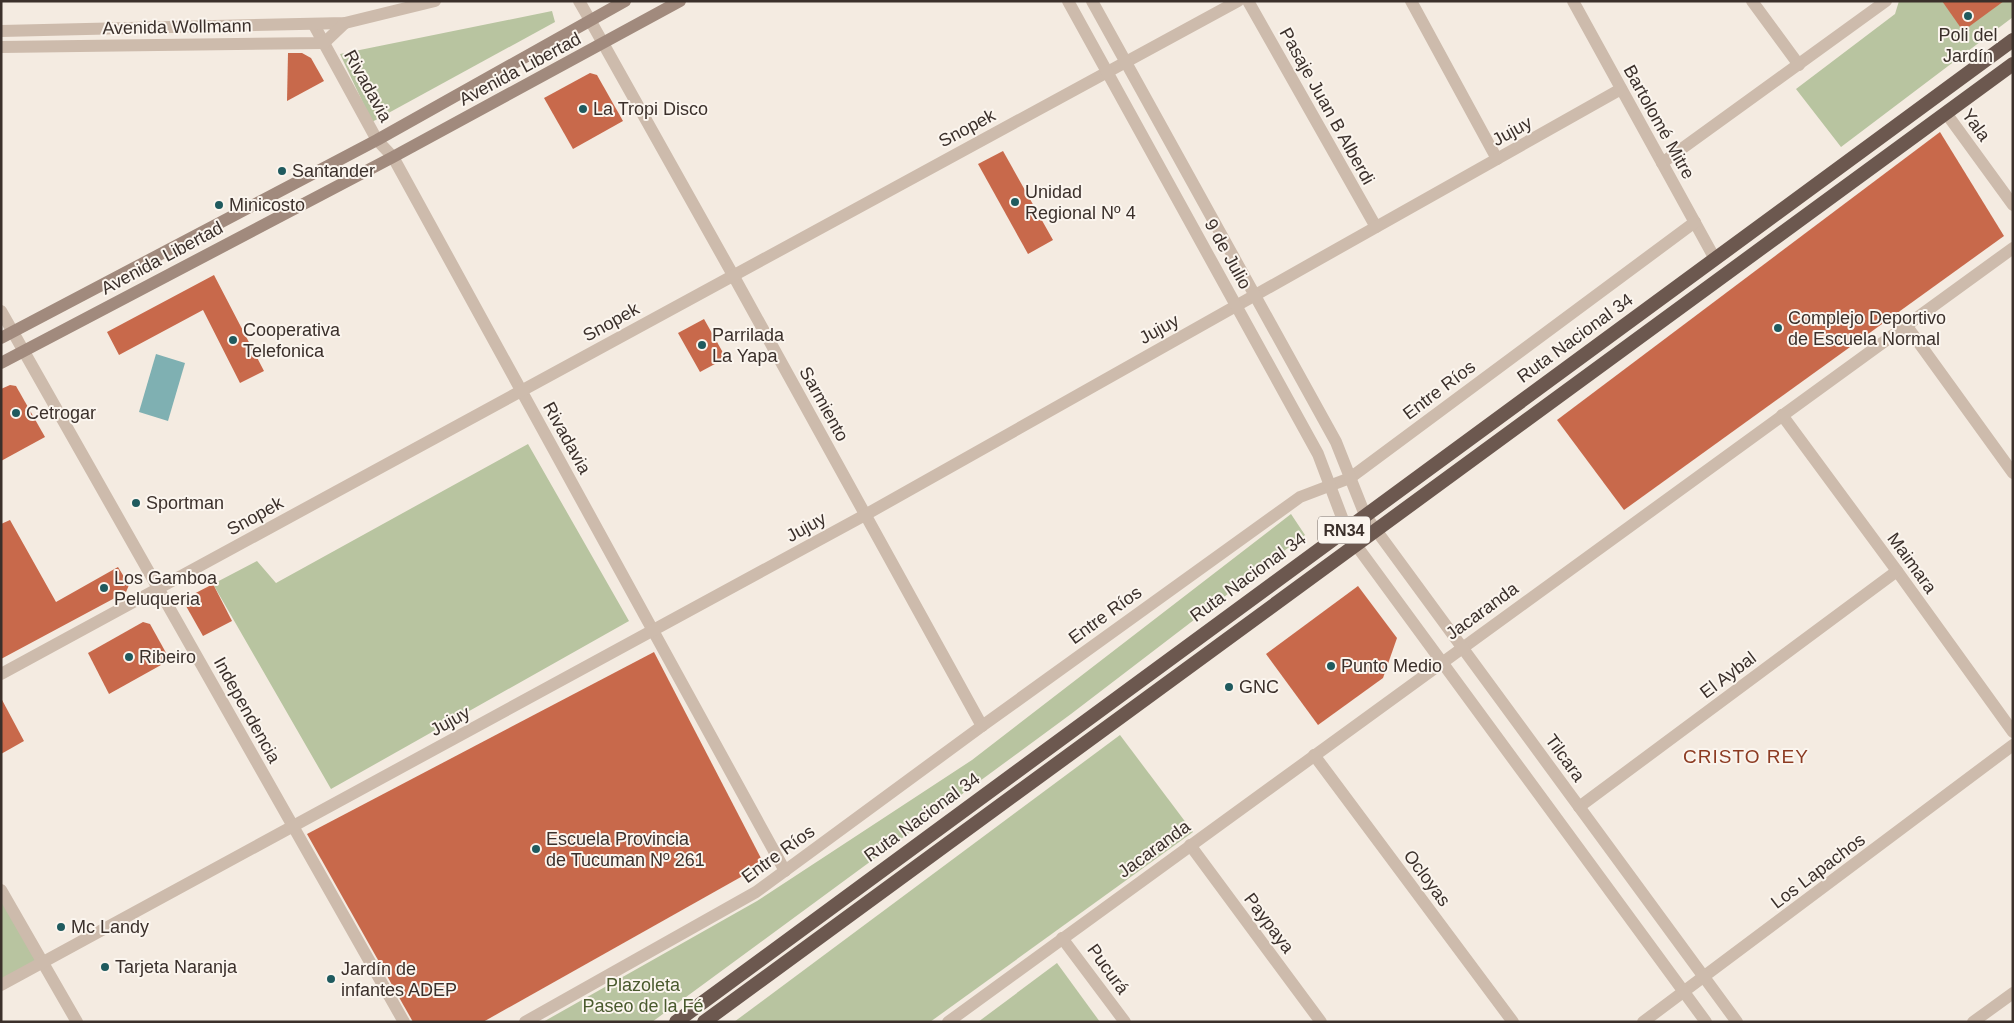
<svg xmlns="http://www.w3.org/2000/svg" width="2014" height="1023" font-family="Helvetica,sans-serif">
<rect width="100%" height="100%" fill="#f4ebe1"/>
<g fill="#b8c4a0">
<path d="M1899,1H2013V17L1841,147L1796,89L1895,14Z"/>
<path d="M552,11L555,22L372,122L340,54Z"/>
<path d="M528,444L629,621L331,789L213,584L257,561L276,583Z"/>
<path d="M1291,514L1305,535L1071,714L652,1022H543L757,901L972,760Z"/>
<path d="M1120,735L1193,832L930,1022H734Z"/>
<path d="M1,890L43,962L1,985Z"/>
<path d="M1057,963L1100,1022H978Z"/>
</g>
<path fill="#7fb0b2" d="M156,354L185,363L168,421L139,412Z"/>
<g fill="#c8694b">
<path d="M1942,1H2004L1963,31Z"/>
<path d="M288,53H302L311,58L324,81L287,101Z"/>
<path d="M590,73L597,75L623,121L573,149L544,98Z"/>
<path d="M1940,132L2004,236L1624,510L1557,420Z"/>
<path d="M1003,151L1053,240L1028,254L978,164Z"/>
<path d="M214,275L264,371L240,383L203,310L119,355L107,332Z"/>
<path d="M704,319L726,358L700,372L678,333Z"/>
<path d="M10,385L16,386L45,437L1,461V389Z"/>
<path d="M10,520L56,602L118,567L129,585L126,592L1,659V524Z"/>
<path d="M213,584L232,621L203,636L186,606L188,597Z"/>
<path d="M1358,586L1397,638L1383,678L1318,725L1266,654Z"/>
<path d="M143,622L150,624L170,660L109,694L88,653Z"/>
<path d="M654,652L764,864L483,1022H413L307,834Z"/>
<path d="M1,698L24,741L1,754Z"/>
</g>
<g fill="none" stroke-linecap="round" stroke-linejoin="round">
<g stroke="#cdbbac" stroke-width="12">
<path d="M1248,1L1376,227"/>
<path d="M1411,1L1497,159"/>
<path d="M1573,1L1715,259"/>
<path d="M1752,1L1799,65"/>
<path d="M590,20L733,275L982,726"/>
<path d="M314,25L377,140L393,157L785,871"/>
<path d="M1946,113L2013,205"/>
<path d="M1662,163L1886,1"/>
<path d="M1,311L404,1022"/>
<path d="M1906,325L2013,473"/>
<path d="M1782,415L1897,571L2013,732"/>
<path d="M1,674L1238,1"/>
<path d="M1314,755L1513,1022"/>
<path d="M1579,807L1897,571"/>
<path d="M1190,845L1321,1022"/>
<path d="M1,890L77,1022"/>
<path d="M1062,938L1125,1022"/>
<path d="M1,985L865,515L1621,89"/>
<path d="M525,1022L756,892L982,726L1300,497L1350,478L1695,222"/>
<path d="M948,1022L2013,248"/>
<path d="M1643,1022L2013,745"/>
<path d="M1973,1022L2013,993"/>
</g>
<g stroke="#cdbbac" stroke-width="12">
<path d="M579,1L590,20"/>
<path d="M1068,1L1318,454L1346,528L1356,545L1706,1022"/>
<path d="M1092,1L1336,442L1365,515L1737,1022"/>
<path d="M1,31L345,23L435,1"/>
<path d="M1,47L324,43L345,23"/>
</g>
<g stroke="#a18a7d" stroke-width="12">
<path d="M1,338L377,140L625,1"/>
<path d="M1,363L393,157L680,1"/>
</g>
<g stroke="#6c584f" stroke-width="14">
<path d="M676,1022L2013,40"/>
<path d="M704,1022L2013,64"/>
</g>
</g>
<g fill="#1f5a5e" stroke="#fbf5ee" stroke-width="2">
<circle cx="1968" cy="16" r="5"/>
<circle cx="583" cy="109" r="5"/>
<circle cx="282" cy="171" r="5"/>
<circle cx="1015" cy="202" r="5"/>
<circle cx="219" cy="205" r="5"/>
<circle cx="1778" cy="328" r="5"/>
<circle cx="233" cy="340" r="5"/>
<circle cx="702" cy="345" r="5"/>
<circle cx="16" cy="413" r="5"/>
<circle cx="136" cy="503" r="5"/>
<circle cx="104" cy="588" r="5"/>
<circle cx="129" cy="657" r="5"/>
<circle cx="1331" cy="666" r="5"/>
<circle cx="1229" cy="687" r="5"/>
<circle cx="536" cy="849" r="5"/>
<circle cx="61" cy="927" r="5"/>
<circle cx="105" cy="967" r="5"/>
<circle cx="331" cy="979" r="5"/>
</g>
<g text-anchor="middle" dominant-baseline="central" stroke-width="4" stroke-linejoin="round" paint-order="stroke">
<rect fill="#fbf5ee" stroke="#756b66" stroke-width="1" x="1318" y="516.5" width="52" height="27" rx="4"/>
<g font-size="16" font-weight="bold" fill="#3b302b">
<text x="1344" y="530">RN34</text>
</g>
<g font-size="18" fill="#3b302b" stroke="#fbf5ee">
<text transform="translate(177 27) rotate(-1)">Avenida Wollmann</text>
<text transform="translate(520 69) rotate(-28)">Avenida Libertad</text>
<text transform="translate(368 86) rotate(61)">Rivadavia</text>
<text transform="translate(1327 106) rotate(61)">Pasaje Juan B Alberdi</text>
<text transform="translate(1659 122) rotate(61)">Bartolomé Mitre</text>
<text transform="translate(1976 125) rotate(54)">Yala</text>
<text transform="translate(967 128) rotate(-28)">Snopek</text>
<text transform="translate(1512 131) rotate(-29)">Jujuy</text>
<text transform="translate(1228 254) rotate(61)">9 de Julio</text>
<text transform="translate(162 258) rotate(-28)">Avenida Libertad</text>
<text transform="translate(611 322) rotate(-29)">Snopek</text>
<text transform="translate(1159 329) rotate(-29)">Jujuy</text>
<text transform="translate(1575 338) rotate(-36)">Ruta Nacional 34</text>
<text transform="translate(1439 390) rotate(-37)">Entre Ríos</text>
<text transform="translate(824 404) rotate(61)">Sarmiento</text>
<text transform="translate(567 438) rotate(61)">Rivadavia</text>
<text transform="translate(255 516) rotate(-29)">Snopek</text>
<text transform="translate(806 527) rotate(-29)">Jujuy</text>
<text transform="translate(1912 563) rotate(54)">Maimara</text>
<text transform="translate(1248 577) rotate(-36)">Ruta Nacional 34</text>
<text transform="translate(1482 611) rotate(-36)">Jacaranda</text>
<text transform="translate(1105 615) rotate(-36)">Entre Ríos</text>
<text transform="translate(1728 675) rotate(-37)">El Aybal</text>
<text transform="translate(247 710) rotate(61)">Independencia</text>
<text transform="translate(450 721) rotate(-29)">Jujuy</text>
<text transform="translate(1565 758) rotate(54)">Tilcara</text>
<text transform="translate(922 817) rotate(-36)">Ruta Nacional 34</text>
<text transform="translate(1154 849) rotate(-36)">Jacaranda</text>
<text transform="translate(778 854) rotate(-36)">Entre Ríos</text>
<text transform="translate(1818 871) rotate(-37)">Los Lapachos</text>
<text transform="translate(1427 878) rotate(53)">Ocloyas</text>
<text transform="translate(1269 923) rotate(53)">Paypaya</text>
<text transform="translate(1108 969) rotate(54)">Pucurá</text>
</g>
<g font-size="18" fill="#3b302b" stroke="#fbf5ee" text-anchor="start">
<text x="1968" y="35" text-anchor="middle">Poli del<tspan x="1968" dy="21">Jardín</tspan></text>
<text x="593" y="109">La Tropi Disco</text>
<text x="292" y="171">Santander</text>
<text x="1025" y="192">Unidad<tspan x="1025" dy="21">Regional Nº 4</tspan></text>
<text x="229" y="205">Minicosto</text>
<text x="1788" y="318">Complejo Deportivo<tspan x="1788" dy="21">de Escuela Normal</tspan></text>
<text x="243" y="330">Cooperativa<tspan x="243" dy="21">Telefonica</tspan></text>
<text x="712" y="335">Parrilada<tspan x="712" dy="21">La Yapa</tspan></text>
<text x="26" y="413">Cetrogar</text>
<text x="146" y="503">Sportman</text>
<text x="114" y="578">Los Gamboa<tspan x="114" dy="21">Peluqueria</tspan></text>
<text x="139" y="657">Ribeiro</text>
<text x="1341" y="666">Punto Medio</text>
<text x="1239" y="687">GNC</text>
<text x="546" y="839">Escuela Provincia<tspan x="546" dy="21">de Tucuman Nº 261</tspan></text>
<text x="71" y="927">Mc Landy</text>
<text x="115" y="967">Tarjeta Naranja</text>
<text x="341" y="969">Jardín de<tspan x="341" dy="21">infantes ADEP</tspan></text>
</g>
<g font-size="18" fill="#4a5a2e" stroke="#fbf5ee">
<text x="643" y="985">Plazoleta<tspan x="643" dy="21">Paseo de la Fé</tspan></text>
</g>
<g font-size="19" letter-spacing="1" fill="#8c3b22" stroke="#fbf5ee">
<text x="1746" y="756">CRISTO REY</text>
</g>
</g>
<rect width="2014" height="1023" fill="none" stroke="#3b302b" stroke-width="5"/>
</svg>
